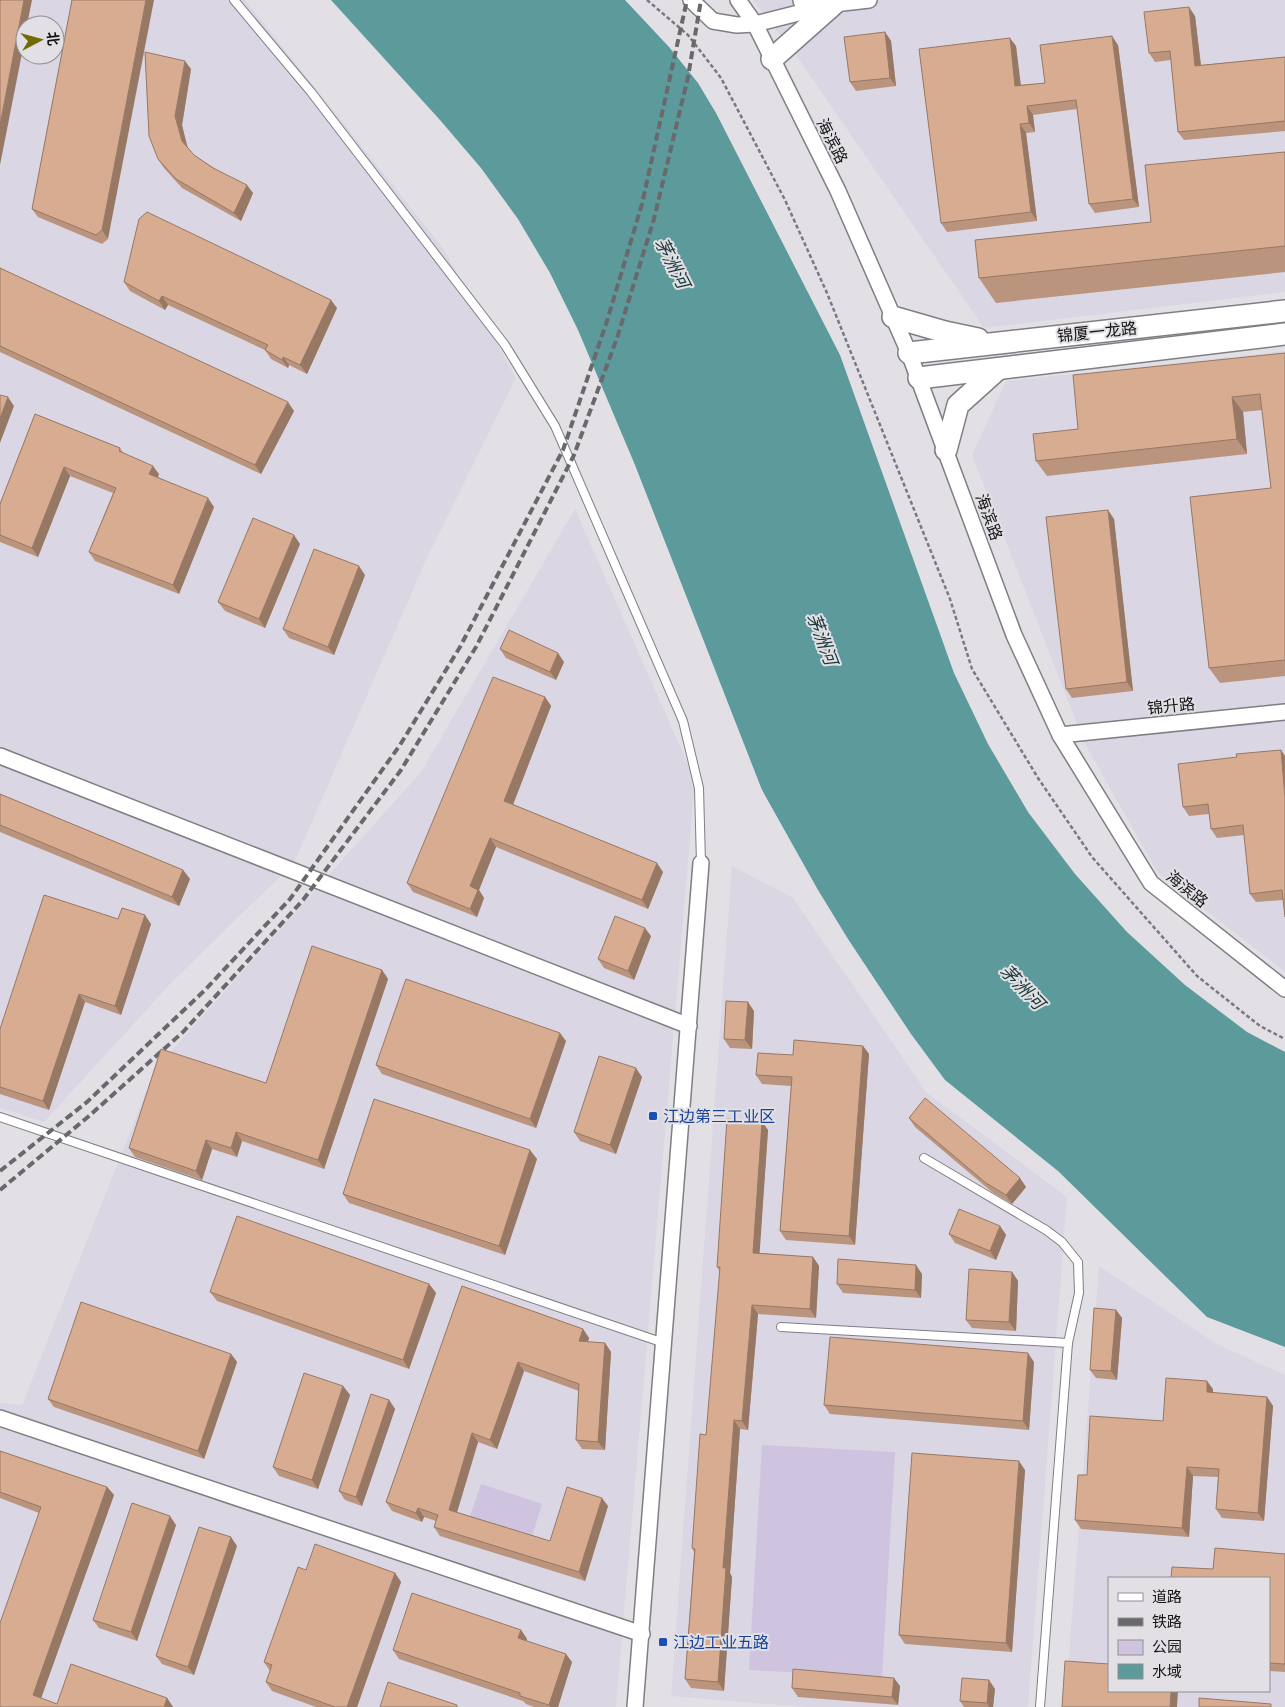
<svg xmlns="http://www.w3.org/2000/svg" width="1285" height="1707" font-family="Arial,'Noto Sans SC',sans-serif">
<rect width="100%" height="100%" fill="#e2e0e5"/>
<g fill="#dbd6e3" fill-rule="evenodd">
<path d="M0,0H245L443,248L516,378L426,560L294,863L171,983L44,1122L0,1108ZM25,25H55V55H25Z"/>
<path d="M753,0H1285V292L984,328L800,61Z"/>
<path d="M1285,351V972L1158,873L1085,744L972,455L1006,381Z"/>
<path d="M575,509L695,780L616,1707H0V1403L22,1405L155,1069L421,772Z"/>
<path d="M732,866L793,898L927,1093L1067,1197L1028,1707H804L671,1696Z"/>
<path d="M1099,1266L1217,1344L1285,1375V1707H1065ZM1109,1578H1269V1691H1109Z"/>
</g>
<g fill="#cec4df">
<path d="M762,1445L895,1452L882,1677L749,1670Z"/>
<path d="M481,1484L542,1504L532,1536L470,1516Z"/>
</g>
<path fill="#5c9a9b" d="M331,0H625L669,47L698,83L716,113L840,355L954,673L988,744L1028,812L1075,874L1127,932L1185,985L1247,1032L1285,1052V1347L1207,1317L1058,1171L945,1080L911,1034L848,939L818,890L762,790L635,465L578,330L550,273L518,219L481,168L440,120Z"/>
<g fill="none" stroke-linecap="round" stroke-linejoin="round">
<g stroke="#807e84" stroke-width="10">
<g id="lane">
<path d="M234,0L311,92L505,345L555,426L683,721L699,788L701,863"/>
<path d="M0,1117L664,1343"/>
<path d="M924,1158L1046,1230L1062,1242L1078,1262L1079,1293L1068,1343"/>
<path d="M781,1327L1068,1343L1040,1707"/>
</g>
</g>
<g stroke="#807e84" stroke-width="18">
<g id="street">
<path d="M691,0L713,21L737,25L755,24L834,4L869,0"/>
<path d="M738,0L755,24L838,191L909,353L1014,635L1060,735L1151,883L1285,989"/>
<path d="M1060,735L1285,712"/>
<path d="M0,756L689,1026"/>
<path d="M0,1418L642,1634"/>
<path d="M635,1707L701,863"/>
</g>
</g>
<g stroke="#807e84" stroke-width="24">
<g id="secondary">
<path d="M772,59L834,4L804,0"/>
<path d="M893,317L945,332L978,339"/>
<path d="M909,353L1285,311"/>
<path d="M919,378L1285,334"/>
<path d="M946,450L958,405L998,369"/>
</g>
</g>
<path stroke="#7b797d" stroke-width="2.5" stroke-dasharray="4 2.5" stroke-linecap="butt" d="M647,0L688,35L721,78L785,200L827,293L950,599L972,669L1038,778L1092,857L1197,976L1260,1026L1285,1039"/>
<use href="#lane" stroke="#fff" stroke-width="8"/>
<use href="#street" stroke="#fff" stroke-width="15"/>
<use href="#secondary" stroke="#fff" stroke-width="21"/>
<g stroke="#69686b" stroke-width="4" stroke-dasharray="8 4" stroke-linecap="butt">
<path d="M0,1171L87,1102L205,990L290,899L400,745L460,647L563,450L607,321L642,204L687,0"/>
<path d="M0,1190L89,1116L183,1032L303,900L401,770L476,647L574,455L617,338L654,219L688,77L701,0"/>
</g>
</g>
<g fill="#ba947c">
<path d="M72,0L108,239L102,244L38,217L32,209Z"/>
<path d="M1195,16L1201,65L1285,57V131L1184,140L1178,132L1171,60L1155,62L1149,53Z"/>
<path d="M885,32L891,41L896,86L856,91L850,82Z"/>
<path d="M1118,45L1139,207L1095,213L1089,204L1077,109L1033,115L1035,132L1026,133L1037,221L947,232L941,223L1016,46L1020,85L1045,83Z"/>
<path d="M191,69L182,125L187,148L194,155L253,193L241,221L182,188L164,168L158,159Z"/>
<path d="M1285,152V272L996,303L979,278L1151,222Z"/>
<path d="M0,268L294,411L261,474L0,352Z"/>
<path d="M124,282L337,308L307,374L289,365L288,368L271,359L265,350L168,305L165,310L130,291Z"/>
<path d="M1285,353V676L1220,683L1209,668L1271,488L1262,410L1243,412L1247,454L1047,476L1036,461L1078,429Z"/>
<path d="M35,414L120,448L124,454L159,474L158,477L214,507L179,594L95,561L89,552L113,493L70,476L38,557L0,542V504Z"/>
<path d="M1114,519L1133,691L1072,698L1066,689Z"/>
<path d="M300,544L265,628L225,611L218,602Z"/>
<path d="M365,575L334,655L289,638L283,629Z"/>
<path d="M500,649L564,662L556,680L506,658Z"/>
<path d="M545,697L551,706L513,804L663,872L648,909L496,847L479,890L484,898L477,917L413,892L407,883Z"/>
<path d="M1281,750L1285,756V916L1283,900L1256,902L1250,894L1244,835L1217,838L1211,829L1209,814L1189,816L1183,807L1237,757Z"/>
<path d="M0,794L183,870L190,879L179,906L0,832Z"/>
<path d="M118,919L151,924L121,1015L85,1002L49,1110L0,1094V1029Z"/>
<path d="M651,936L634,980L604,968L598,959Z"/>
<path d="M382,970L388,979L324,1169L242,1141L237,1157L212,1149L202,1180L135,1157L129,1148L266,1083Z"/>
<path d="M754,1011L752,1049L730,1048L724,1039Z"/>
<path d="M566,1041L536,1128L382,1074L376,1065Z"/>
<path d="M863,1046L869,1054L855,1245L786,1240L780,1231L791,1086L762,1084L756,1075L793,1055Z"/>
<path d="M642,1077L616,1154L580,1141L574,1132Z"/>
<path d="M909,1118L1026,1187L1012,1204L992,1192L915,1127Z"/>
<path d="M762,1122L768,1130L759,1253L813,1257L819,1266L816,1318L758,1314L748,1430L740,1429L730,1573L732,1577L724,1691L691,1688L685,1679L694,1552L692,1548L706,1435L720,1272L717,1267Z"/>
<path d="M537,1159L505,1255L349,1203L343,1194Z"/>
<path d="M1000,1226L1006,1235L996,1260L955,1243L949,1234Z"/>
<path d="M1012,1272L1018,1281L1016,1331L972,1328L966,1320Z"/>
<path d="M922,1274L921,1298L843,1293L837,1284Z"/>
<path d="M429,1284L436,1293L409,1369L217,1301L210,1292Z"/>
<path d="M462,1286L583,1329L589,1338L588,1342L605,1343L611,1352L605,1450L582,1449L576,1440L579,1391L524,1371L497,1449L478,1442L457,1512L550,1541L608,1506L585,1581L440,1536L434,1527L436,1521L424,1517L422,1522L392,1511L386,1502Z"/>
<path d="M1116,1310L1122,1318L1117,1380L1096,1378L1090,1370Z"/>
<path d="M231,1354L237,1362L204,1459L54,1407L48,1399Z"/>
<path d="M1034,1362L1029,1430L830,1414L824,1405Z"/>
<path d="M343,1386L350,1395L318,1489L279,1476L273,1467Z"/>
<path d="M1213,1389V1393L1267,1397L1273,1406L1264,1521L1222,1518L1216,1509L1218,1477L1193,1476L1189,1537L1081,1529L1075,1520L1087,1475L1163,1421Z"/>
<path d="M389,1400L395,1409L362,1506L345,1500L339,1491Z"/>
<path d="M0,1451L107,1487L114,1495L41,1698L57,1704L167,1698L173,1707H0L39,1513L0,1498Z"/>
<path d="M1025,1470L1012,1652L905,1644L899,1635Z"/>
<path d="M176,1525L137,1641L99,1628L93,1620Z"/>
<path d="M237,1546L194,1675L162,1664L156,1656Z"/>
<path d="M1285,1554V1672L1269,1671V1578L1213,1569Z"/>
<path d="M306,1570L395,1573L401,1582L357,1707H316L272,1691L266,1682L270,1671L264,1662Z"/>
<path d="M521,1630L527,1639L526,1641L572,1662L558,1707H534L526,1704L523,1701L399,1659L393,1650Z"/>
<path d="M900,1686L898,1705L798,1697L792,1688Z"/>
<path d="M995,1689L993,1707H964L960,1701Z"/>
</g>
<g fill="#977865">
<path d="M24,0H32L27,25H25V38L0,165V125Z"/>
<path d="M146,0H154L108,239L102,230Z"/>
<path d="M1189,7L1195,16L1202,75L1195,66Z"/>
<path d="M885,32L891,41L896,86L890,78Z"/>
<path d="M1112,36L1118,45L1139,207L1133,199Z"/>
<path d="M1010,38L1016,46L1022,94L1015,86Z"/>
<path d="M185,61L191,69L182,125L188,149L182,141L175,116Z"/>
<path d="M1027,106L1033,115L1035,132L1029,123Z"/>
<path d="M1020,124L1026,133L1037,221L1031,212Z"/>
<path d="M247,185L253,193L241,221L234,213Z"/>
<path d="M162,296L168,305L165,310L159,301Z"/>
<path d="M331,300L337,308L307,374L300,365Z"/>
<path d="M283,357L289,365L288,368L282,360Z"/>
<path d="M8,397L14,406L0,443V418Z"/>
<path d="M1232,397L1243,412L1247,454L1237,439Z"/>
<path d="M288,402L294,411L261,474L255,465Z"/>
<path d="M153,466L159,474L155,483L149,474Z"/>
<path d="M64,467L70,476L38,557L32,548Z"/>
<path d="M208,498L214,507L179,594L173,585Z"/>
<path d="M1108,510L1114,519L1133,691L1127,682Z"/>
<path d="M294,535L300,544L265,628L259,619Z"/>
<path d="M359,566L365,575L334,655L328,647Z"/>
<path d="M558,653L564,662L556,680L550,672Z"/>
<path d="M545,697L551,706L511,810L504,801Z"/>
<path d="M1281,750L1285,756V797Z"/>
<path d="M490,838L496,847L479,890L484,898L477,917L470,909V886Z"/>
<path d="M657,863L663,872L648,909L642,900Z"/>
<path d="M183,870L190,879L179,906L172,897Z"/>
<path d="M145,915L151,924L121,1015L115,1006Z"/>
<path d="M645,928L651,936L634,980L628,971Z"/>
<path d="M382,970L388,979L324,1169L318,1160Z"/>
<path d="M79,994L85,1002L49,1110L43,1101Z"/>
<path d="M748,1002L754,1011L752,1049L745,1040Z"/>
<path d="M560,1033L566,1041L536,1128L530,1119Z"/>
<path d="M863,1046L869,1054L855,1245L849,1236Z"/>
<path d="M636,1068L642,1077L616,1154L610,1145Z"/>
<path d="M762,1122L768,1130L759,1262L753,1253Z"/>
<path d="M236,1132L242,1141L237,1157L231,1148Z"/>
<path d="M206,1140L212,1149L202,1180L196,1171Z"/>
<path d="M530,1150L537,1159L505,1255L499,1246Z"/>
<path d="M1020,1178L1026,1187L1012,1204L1006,1195Z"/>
<path d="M1000,1226L1006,1235L996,1260L990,1251Z"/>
<path d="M813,1257L819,1266L816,1318L810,1309Z"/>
<path d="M916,1265L922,1274L921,1298L915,1290Z"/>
<path d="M1012,1272L1018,1281L1016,1331L1009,1322Z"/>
<path d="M429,1284L436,1293L409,1369L403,1360Z"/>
<path d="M752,1305L758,1314L748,1430L742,1421Z"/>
<path d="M1116,1310L1122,1318L1117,1380L1111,1371Z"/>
<path d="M583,1329L589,1338L585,1350L579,1341Z"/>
<path d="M605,1343L611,1352L605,1450L598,1442Z"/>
<path d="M1028,1353L1034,1362L1029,1430L1023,1421Z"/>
<path d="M231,1354L237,1362L204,1459L198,1451Z"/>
<path d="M518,1362L524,1371L497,1449L490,1440Z"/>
<path d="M1207,1381L1213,1389V1401L1207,1392Z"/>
<path d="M343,1386L350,1395L318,1489L312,1480Z"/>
<path d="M1267,1397L1273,1406L1264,1521L1258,1513Z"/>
<path d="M389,1400L395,1409L362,1506L356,1497Z"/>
<path d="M734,1420L740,1429L730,1573L732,1577L724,1691L718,1682L723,1568Z"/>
<path d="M472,1433L478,1442L455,1519L449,1510Z"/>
<path d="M1019,1461L1025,1470L1012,1652L1006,1643Z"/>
<path d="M1187,1467L1193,1476L1189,1537L1182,1528Z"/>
<path d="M107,1487L114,1495L39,1704L33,1695Z"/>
<path d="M602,1498L608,1506L585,1581L579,1572Z"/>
<path d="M418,1508L424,1517L422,1522L416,1513Z"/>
<path d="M170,1516L176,1525L137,1641L131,1632Z"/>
<path d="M231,1537L237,1546L194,1675L188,1667Z"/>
<path d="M395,1573L401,1582L357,1707H347Z"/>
<path d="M521,1630L527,1639L524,1647L518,1638Z"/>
<path d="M566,1654L572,1662L558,1707H550L549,1705Z"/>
<path d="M894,1678L900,1686L898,1705L892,1697Z"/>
<path d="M989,1680L995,1689L993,1707H989L987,1703Z"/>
<path d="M1171,1691H1178L1177,1707H1170Z"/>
<path d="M167,1698L173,1707H164Z"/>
</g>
<g fill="#d8ac90" stroke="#977865">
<path d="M0,0H24L0,125Z"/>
<path d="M72,0H146L102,230L96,235L32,209Z"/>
<path d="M1189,7L1195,66L1285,57V121L1178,132L1170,51L1149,53L1144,12Z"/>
<path d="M885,32L890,78L850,82L844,37Z"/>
<path d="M1112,36L1133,199L1089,204L1076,100L1027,106L1029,123L1020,124L1031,212L941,223L919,49L1010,38L1015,86L1045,83L1040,45Z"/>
<path d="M145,52L185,61L175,116L182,141L194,155L213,168L247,185L234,213L176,179L158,159L149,136Z"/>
<path d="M1285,152V246L979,278L975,240L1151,222L1145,165Z"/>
<path d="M147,212L331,300L300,365L283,357L282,360L265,350L268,345L162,296L159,301L124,282L139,219Z"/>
<path d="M0,268L288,402L255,465L0,346Z"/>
<path d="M1285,353V660L1209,668L1190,497L1271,488L1260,394L1232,397L1237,439L1036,461L1033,434L1078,429L1073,375Z"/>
<path d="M0,395L8,397L0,418Z"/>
<path d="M35,414L120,448L119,451L153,466L149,474L208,498L173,585L89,552L116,488L64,467L32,548L0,535V504Z"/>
<path d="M1108,510L1127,682L1066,689L1046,517Z"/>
<path d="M253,518L294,535L259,619L218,602Z"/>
<path d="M314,549L359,566L328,647L283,629Z"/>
<path d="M509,630L558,653L550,672L500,649Z"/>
<path d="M493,677L545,697L504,801L657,863L642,900L490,838L470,886L478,890L470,909L407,883Z"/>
<path d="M1281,750L1285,797V917L1282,890L1250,894L1243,825L1211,829L1208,804L1183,807L1178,764L1237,757L1236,754Z"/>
<path d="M0,794L183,870L172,897L0,825Z"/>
<path d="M44,895L118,919L122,908L145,915L115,1006L79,994L43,1101L0,1087V1029Z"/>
<path d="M615,916L645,928L628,971L598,959Z"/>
<path d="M312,946L382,970L318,1160L236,1132L231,1148L206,1140L196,1171L129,1148L161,1049L266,1083Z"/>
<path d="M406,979L560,1033L530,1119L376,1065Z"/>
<path d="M726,1001L748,1002L745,1040L724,1039Z"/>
<path d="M794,1040L863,1046L849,1236L780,1231L792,1077L756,1075L758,1053L793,1055Z"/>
<path d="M599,1056L636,1068L610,1145L574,1132Z"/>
<path d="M925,1098L1020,1178L1006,1195L986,1183L909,1118Z"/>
<path d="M374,1099L530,1150L499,1246L343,1194Z"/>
<path d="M727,1119L762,1122L753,1253L813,1257L810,1309L752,1305L742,1421L734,1420L723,1568H726L718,1682L685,1679L695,1549L692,1548L700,1434L706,1435L720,1267H717Z"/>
<path d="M959,1209L1000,1226L990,1251L949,1234Z"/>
<path d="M237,1216L429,1284L403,1360L210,1292Z"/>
<path d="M838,1259L916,1265L915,1290L837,1284Z"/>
<path d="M969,1269L1012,1272L1009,1322L966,1320Z"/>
<path d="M462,1286L583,1329L579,1341L605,1343L598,1442L576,1440L579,1384L518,1362L490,1440L472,1433L449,1510L550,1541L567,1487L602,1498L579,1572L434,1527L438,1515L418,1508L416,1513L386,1502Z"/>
<path d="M81,1302L231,1354L198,1451L48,1399Z"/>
<path d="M1094,1308L1116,1310L1111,1371L1090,1370Z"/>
<path d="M830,1337L1028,1353L1023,1421L824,1405Z"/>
<path d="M304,1373L343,1386L312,1480L273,1467Z"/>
<path d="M1166,1378L1207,1381V1392L1267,1397L1258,1513L1216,1509L1219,1469L1187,1467L1182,1528L1075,1520L1078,1475H1087L1090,1416L1163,1421Z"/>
<path d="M371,1394L389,1400L356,1497L339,1491Z"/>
<path d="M0,1451L107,1487L33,1695L57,1704L71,1664L167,1698L164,1707H0V1623L41,1507L0,1492Z"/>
<path d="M912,1453L1019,1461L1006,1643L899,1635Z"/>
<path d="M132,1503L170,1516L131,1632L93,1620Z"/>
<path d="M199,1527L231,1537L188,1667L156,1656Z"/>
<path d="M315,1544L395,1573L347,1707H335L266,1682L272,1665L264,1662L298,1567L306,1570Z"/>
<path d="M1215,1548L1285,1554V1664L1269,1663V1578H1171L1172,1567L1213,1569Z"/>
<path d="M412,1593L521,1630L518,1638L566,1654L549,1705L520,1696V1693L393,1650Z"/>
<path d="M1065,1661L1109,1664V1691H1171L1170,1707H1062Z"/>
<path d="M793,1669L894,1678L892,1697L792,1688Z"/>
<path d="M962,1678L989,1680L987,1703L960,1701Z"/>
<path d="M388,1682L457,1705V1707H380Z"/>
<path d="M1199,1698L1271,1704V1707H1199Z"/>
</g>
<g fill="#1a4fb4" stroke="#e2e0e5" stroke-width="2">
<rect x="648" y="1111" width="10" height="10" rx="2.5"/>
<rect x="658" y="1637" width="10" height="10" rx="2.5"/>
</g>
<g text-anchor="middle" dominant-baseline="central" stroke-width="4" stroke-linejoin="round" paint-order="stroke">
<g font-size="16" fill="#151416" stroke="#e2e0e5">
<text transform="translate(832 141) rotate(63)">海滨路</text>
<text transform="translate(1097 332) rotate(-6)">锦厦一龙路</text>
<text transform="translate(989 517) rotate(70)">海滨路</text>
<text transform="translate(1171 706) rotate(-6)">锦升路</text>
<text transform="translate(1187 889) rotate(39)">海滨路</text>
</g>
<g font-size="16" fill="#164399" stroke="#e2e0e5" text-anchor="start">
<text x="663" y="1116">江边第三工业区</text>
<text x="673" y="1642">江边工业五路</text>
</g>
<g font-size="18" font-style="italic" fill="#193939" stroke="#e2e0e5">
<text transform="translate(672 263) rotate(63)">茅洲河</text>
<text transform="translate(822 639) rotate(69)">茅洲河</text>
<text transform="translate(1022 987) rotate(46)">茅洲河</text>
</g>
</g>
<rect x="1108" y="1577" width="162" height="115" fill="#e2e0e5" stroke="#908e92"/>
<rect x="1118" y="1593" width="25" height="8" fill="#ffffff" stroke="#908e92"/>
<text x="1152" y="1602" font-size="15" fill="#151416">道路</text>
<rect x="1118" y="1618" width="25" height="8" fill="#69686b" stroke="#908e92"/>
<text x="1152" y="1627" font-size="15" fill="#151416">铁路</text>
<rect x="1118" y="1640" width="25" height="15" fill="#cec4df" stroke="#908e92"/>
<text x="1152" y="1652" font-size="15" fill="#151416">公园</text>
<rect x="1118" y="1664" width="25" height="15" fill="#5c9a9b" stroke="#908e92"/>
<text x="1152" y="1677" font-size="15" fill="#151416">水域</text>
<g transform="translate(40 40) rotate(84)"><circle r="24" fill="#e2e0e5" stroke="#908e92"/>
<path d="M0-4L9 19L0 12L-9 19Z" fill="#726b05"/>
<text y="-8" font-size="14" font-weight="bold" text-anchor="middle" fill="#151416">北</text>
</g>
</svg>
